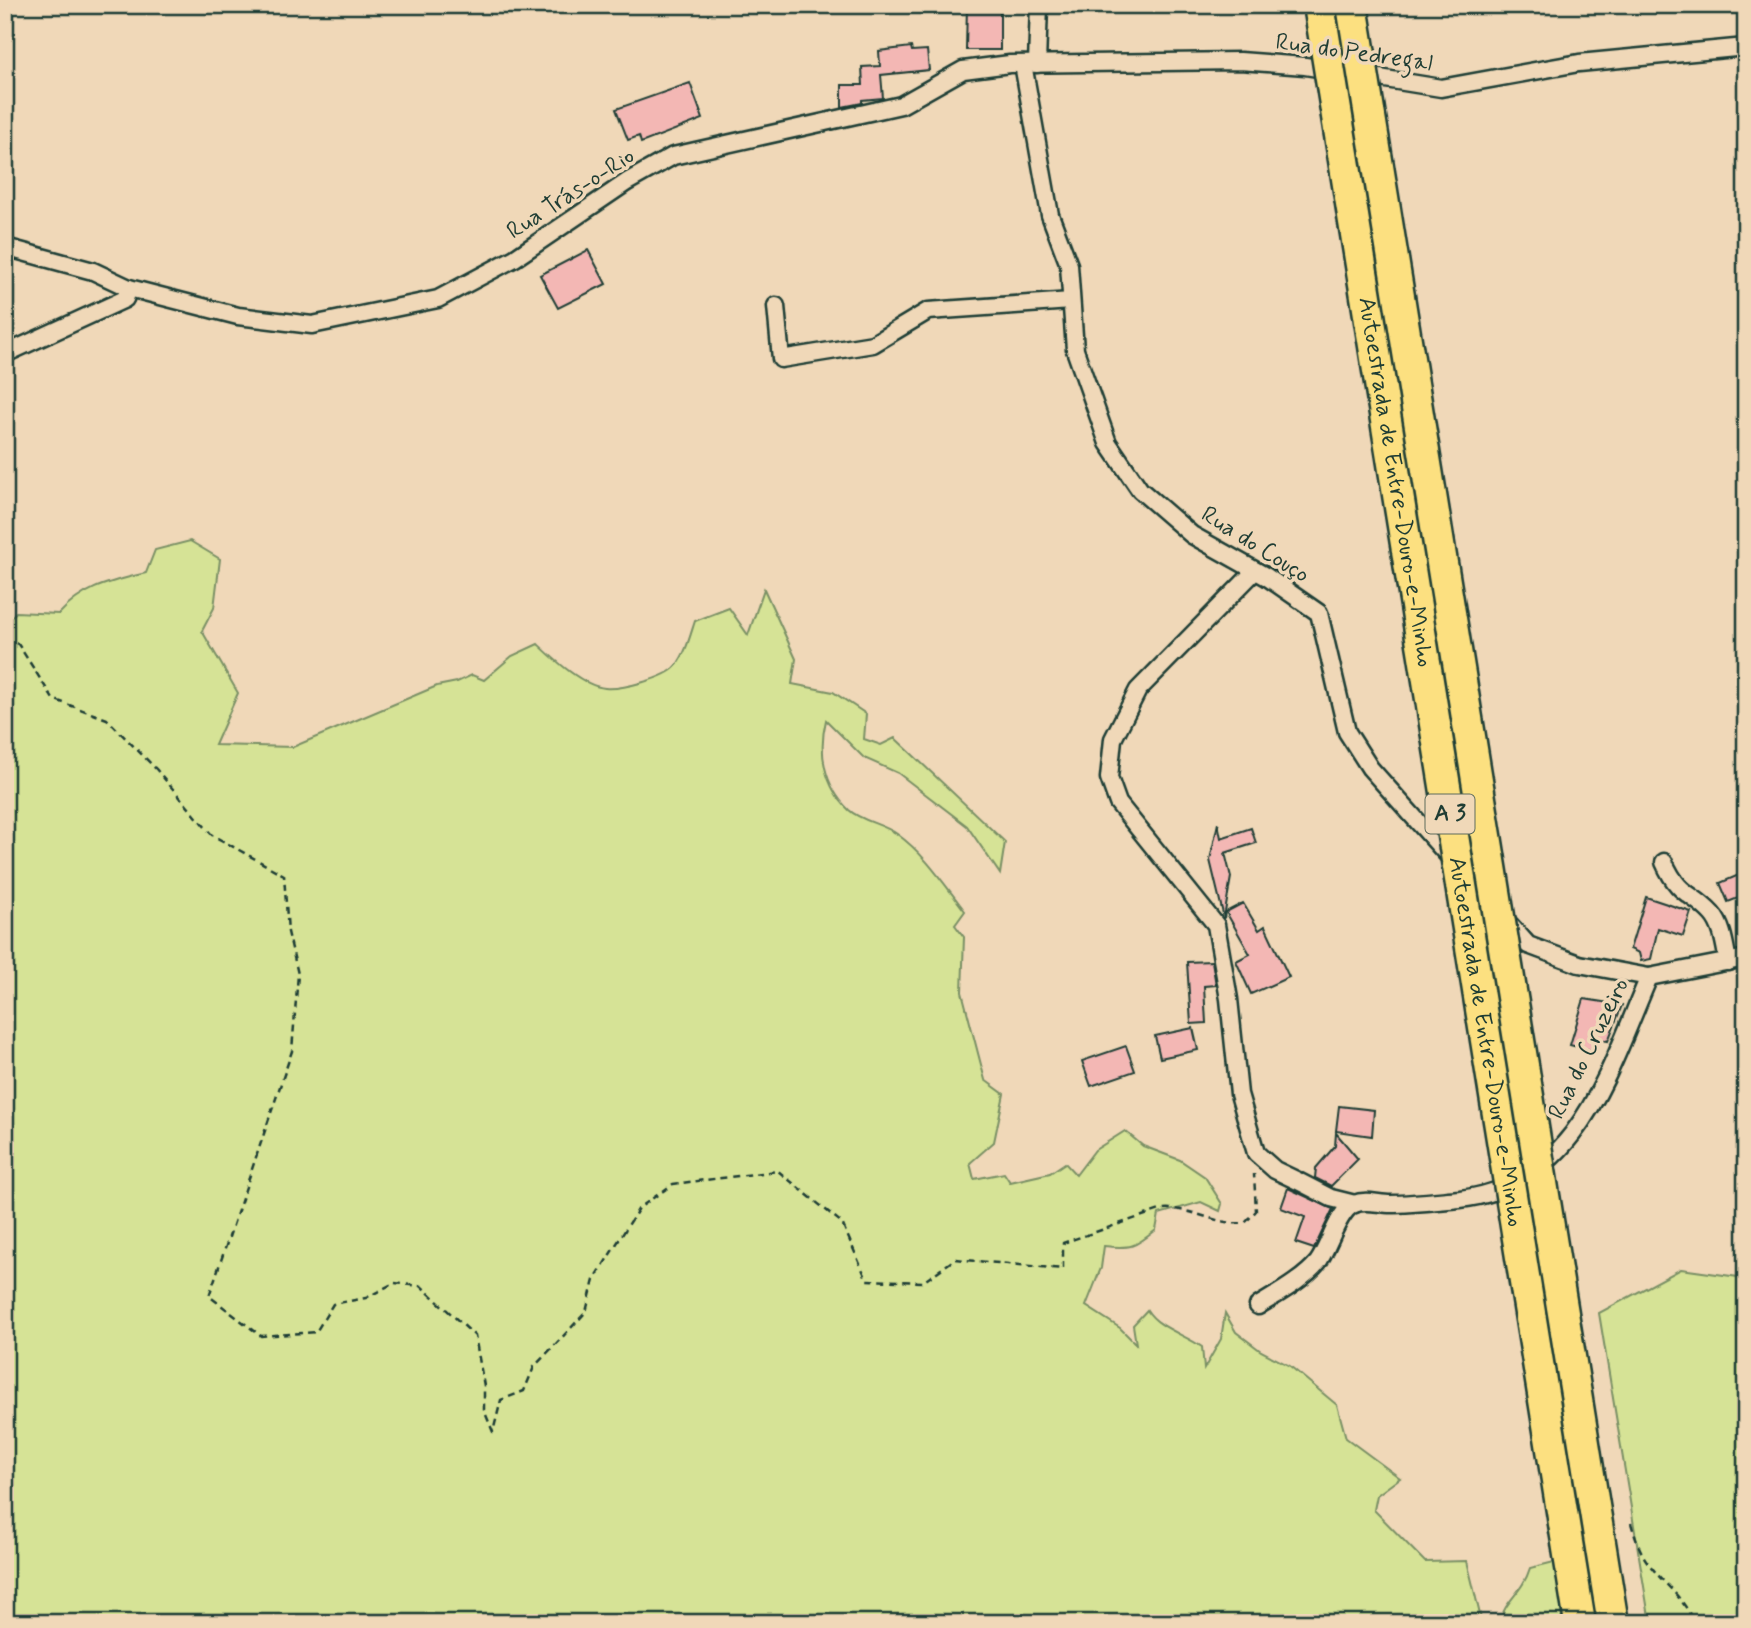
<svg xmlns="http://www.w3.org/2000/svg" width="1751" height="1628" font-family="Mynerve,sans-serif">
<rect width="100%" height="100%" fill="#f0d8b8"/>
<filter id="ink" filterUnits="userSpaceOnUse"><feTurbulence type="fractalNoise" baseFrequency=".0143" numOctaves="2"/><feDisplacementMap in="SourceGraphic" scale="14" xChannelSelector="R" yChannelSelector="G"/><feConvolveMatrix kernelMatrix="1 2 1 2 8 2 1 2 1" color-interpolation-filters="sRGB"/></filter>
<g filter="url(#ink)">
<g fill="#d6e396" stroke="#7a9065" stroke-width="2">
<path d="M190,541L220,559L214,608L202,631L238,693L215,745L293,747L437,686L457,682L472,675L484,680L512,656L538,644C554,659 582,686 605,688C620,690 667,678 676,666C686,653 690,636 695,621L729,608L748,635L764,589L796,659L792,684L833,692L866,714L864,739L881,745L895,738L1005,842L1000,874L967,826L898,773L864,758L826,720C818,752 824,786 849,810C861,821 883,824 897,834C925,854 944,884 965,911L955,925L964,937L962,992L985,1080L1004,1094L994,1142L970,1163L974,1179L1004,1173L1010,1182L1050,1173L1065,1163L1076,1175L1095,1150L1125,1131L1143,1146L1180,1160L1205,1177L1222,1204L1220,1211L1201,1202L1159,1214L1156,1230C1135,1247 1131,1249 1104,1246L1101,1268L1086,1306L1120,1328L1136,1344L1133,1325L1147,1310C1158,1328 1184,1334 1202,1347L1204,1369L1221,1339L1225,1313L1236,1332L1261,1351L1290,1366L1337,1405L1346,1438L1400,1478L1377,1495L1374,1510L1425,1562L1467,1561L1482,1623H5V624L16,612L59,614C85,586 110,582 146,573L155,550Z"/>
<path d="M1681,1269L1738,1277L1746,1293V1623H1650L1599,1313Z"/>
<path d="M1558,1561L1562,1623H1499C1506,1598 1522,1594 1530,1568Z"/>
</g>
<g fill="#f3b7b4" stroke="#1f3d34" stroke-width="2">
<path d="M967,5H1000V50H966Z"/>
<path d="M911,47L912,51L927,50L929,70L881,75L883,98L862,100V103L842,107V85H863L862,67L880,66L879,51Z"/>
<path d="M690,83L703,119L641,143L639,136L628,140L616,109Z"/>
<path d="M588,250L606,284L558,308L540,275Z"/>
<path d="M1218,823L1221,838L1251,828L1256,843L1225,853L1231,877L1224,918L1210,860Z"/>
<path d="M1746,872V895L1728,902L1720,883Z"/>
<path d="M1646,897L1691,912L1683,936L1658,928L1651,959L1641,961L1639,953L1630,949Z"/>
<path d="M1243,903L1259,930L1265,926L1289,977L1251,994L1236,961L1250,954L1226,912Z"/>
<path d="M1212,961L1216,985L1204,986L1206,1023L1191,1024L1187,962Z"/>
<path d="M1584,999L1622,1005L1608,1041L1598,1039L1593,1051L1570,1045Z"/>
<path d="M1193,1028L1198,1050L1160,1058L1155,1036Z"/>
<path d="M1126,1046L1135,1071L1091,1086L1082,1061Z"/>
<path d="M1339,1106L1374,1110L1372,1136L1336,1131Z"/>
<path d="M1336,1133L1358,1159L1331,1186L1315,1178L1316,1168L1335,1146Z"/>
<path d="M1288,1188L1333,1209L1314,1249L1296,1243L1305,1217L1281,1208Z"/>
</g>
<g fill="none" stroke-linecap="round" stroke-linejoin="round">
<g stroke="#1f3d34" stroke-width="21">
<g id="minor">
<path d="M1023,64L1050,215L1069,265L1075,350L1108,443L1140,490L1192,535L1267,577L1319,613L1347,732L1370,768L1528,945L1579,964L1649,977L1746,958"/>
<path d="M1037,64L1039,5"/>
<path d="M5,247L93,271L129,288L238,316L312,325L438,299L515,258L627,182L673,156L901,105L963,70L1010,64L1240,61L1305,66L1441,88L1579,63L1746,47"/>
<path d="M776,306L781,359L873,344L928,311L1071,301"/>
<path d="M5,354L125,299L129,288"/>
<path d="M1255,571L1138,690L1113,739L1109,778L1118,803L1216,925L1229,999L1239,1094L1256,1153L1275,1170L1298,1181L1331,1198L1355,1204"/>
<path d="M1664,862C1680,898 1691,891 1712,914C1723,926 1725,947 1728,962"/>
<path d="M1258,1306C1277,1294 1303,1280 1318,1262C1329,1247 1338,1211 1354,1204C1366,1199 1378,1204 1391,1204C1413,1204 1437,1201 1460,1199C1578,1185 1608,1072 1649,977"/>
</g>
</g>
<g stroke="#1f3d34" stroke-width="2.5" stroke-dasharray="7 5" stroke-linecap="butt">
<path d="M5,638L18,644L53,699L107,719L156,769L212,835L284,875L288,932L298,974L292,1051L209,1296L261,1336L316,1332L333,1304L366,1298L394,1283L421,1286L475,1336L484,1386V1410L493,1432L501,1400L524,1391L534,1367L586,1312L594,1280L639,1208L673,1184L778,1171L842,1223L867,1280L923,1282L955,1259L1063,1269V1243L1163,1209C1192,1207 1217,1226 1245,1223L1256,1211L1254,1174"/>
<path d="M1631,1523C1636,1540 1641,1556 1653,1569C1667,1587 1687,1601 1693,1623"/>
</g>
<use href="#minor" stroke="#f0d8b8" stroke-width="16"/>
<g stroke="#1f3d34" stroke-width="35" stroke-linecap="butt">
<g id="motorway-bridge">
<path id="s1" d="M1319,5L1580,1623"/>
<path d="M1352,5L1613,1623"/>
</g>
</g>
<use href="#motorway-bridge" stroke="#fce080" stroke-width="30"/>
</g>
</g>
<g text-anchor="middle" dominant-baseline="central" stroke-width="7" stroke-linejoin="round" paint-order="stroke">
<rect fill="#f0d8b8" stroke="#5e6c5c" stroke-width="2" x="1425.5" y="794.5" width="49" height="39" rx="5"/>
<g font-size="23" font-weight="bold" fill="#1f3d34">
<text x="1450" y="814">A 3</text>
</g>
<g font-size="24" fill="#1f3d34" stroke="#f0d8b8">
<text transform="translate(1354 53) rotate(8)">Rua do Pedregal</text>
<text transform="translate(571 194) rotate(-33)">Rua Trás-o-Rio</text>
<text stroke="none"><textPath href="#s1" startOffset="483">Autoestrada de Entre-Douro-e-Minho</textPath></text>
<text transform="translate(1255 545) rotate(32)">Rua do Couço</text>
<text stroke="none"><textPath href="#s1" startOffset="1050">Autoestrada de Entre-Douro-e-Minho</textPath></text>
<text transform="translate(1589 1049) rotate(-64)">Rua do Cruzeiro</text>
</g>
</g>
<rect width="1751" height="1628" fill="none" stroke="#f0d8b8" stroke-width="28"/>
<rect x="14" y="14" width="1723" height="1600" fill="none" stroke="#1f3d34" stroke-width="2.5" filter="url(#ink)"/>
</svg>
